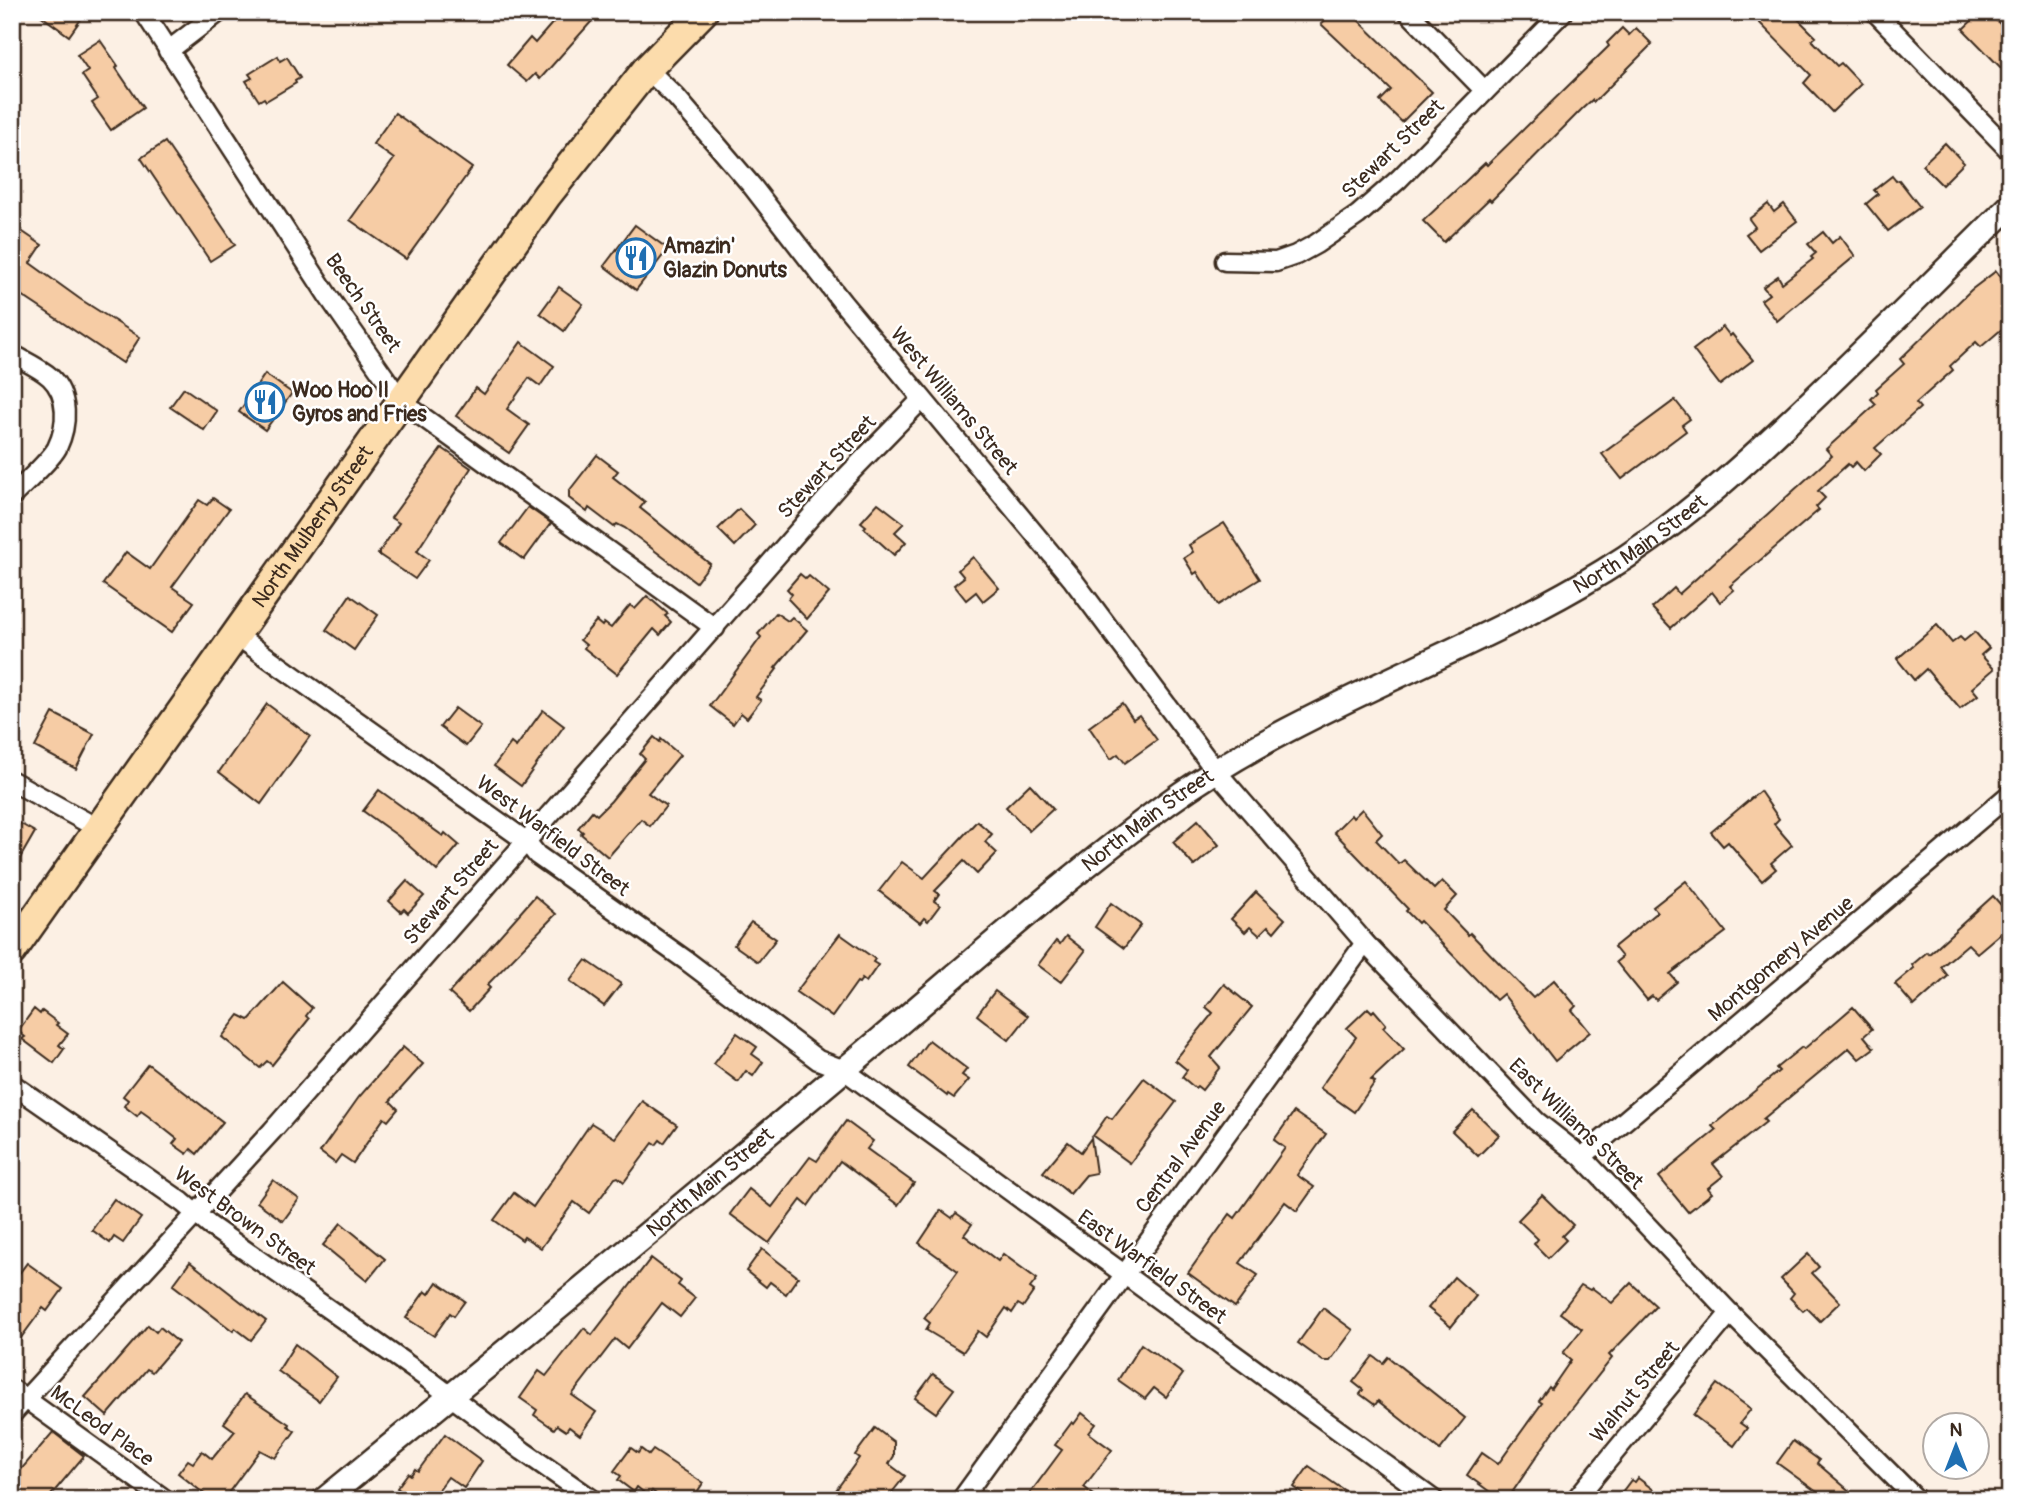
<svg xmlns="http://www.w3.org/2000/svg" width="2022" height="1512" font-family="Pangolin,sans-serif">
<rect width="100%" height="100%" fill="#fcf0e4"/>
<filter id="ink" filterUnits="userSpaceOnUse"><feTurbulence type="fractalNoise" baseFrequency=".0143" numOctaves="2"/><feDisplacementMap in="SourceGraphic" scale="14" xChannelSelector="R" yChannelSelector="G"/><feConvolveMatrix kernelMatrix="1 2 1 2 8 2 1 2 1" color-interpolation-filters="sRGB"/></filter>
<g filter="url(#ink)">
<g fill="#f6cca5" stroke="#3b2a1e" stroke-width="2">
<path d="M36,12H86L69,36Z"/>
<path d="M562,12H600L540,79L535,74L527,82L507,65L530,38L535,43Z"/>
<path d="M1333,12H1350L1432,92L1402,122L1380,101L1391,90L1321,24Z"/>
<path d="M1749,12H1791L1816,37L1812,40L1837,66L1841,63L1861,84L1832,112L1804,83L1811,75Z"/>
<path d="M1981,12H1988L2010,34V77L1963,29Z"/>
<path d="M1622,28L1629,35L1636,28L1652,44L1594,102L1592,100L1582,109L1491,201L1489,199L1444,242L1423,221L1485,163L1487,165L1609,46L1607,43Z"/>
<path d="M100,40L118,66L116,68L143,108L111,130L92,103L98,99L82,75L88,71L77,55Z"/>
<path d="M278,56L280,61L287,57L300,78L295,81L296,83L266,101L264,98L259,101L246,81L252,78L249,74Z"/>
<path d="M395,113L472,168L406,259L350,220L394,159L373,144Z"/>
<path d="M165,142L235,245L210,261L141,158Z"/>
<path d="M1945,143L1964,163L1942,185L1922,165Z"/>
<path d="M1892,176L1896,181L1899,180L1920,207L1888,231L1866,204L1878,194L1874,190Z"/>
<path d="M1768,204L1774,212L1784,204L1797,221L1759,250L1746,234L1755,227L1749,219Z"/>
<path d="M635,225L668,249L636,290L604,266Z"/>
<path d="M20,230L42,245L30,263L80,299L140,337L123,363L12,289V241Z"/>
<path d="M1823,232L1832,243L1840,236L1855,256L1777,321L1761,300L1769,294L1763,287L1778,276L1782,283L1813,259L1811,257L1816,253L1808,244Z"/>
<path d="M1996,271L2010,288V322L1981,347L1976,342L1950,366L1953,370L1916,403L1920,408L1875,448L1881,454L1864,471L1856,462L1851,467L1848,464L1818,491L1825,498L1816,507L1819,510L1730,586L1734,590L1720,602L1712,592L1671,628L1652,608L1674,588L1679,594L1832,456L1826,449L1876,404L1871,399L1878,392L1876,389L1904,364L1900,359L1971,290Z"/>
<path d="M559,287L583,304L564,331L540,313Z"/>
<path d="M1723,327L1730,336L1732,334L1753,360L1720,385L1693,350Z"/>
<path d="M521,342L554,366L540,386L529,378L507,409L529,425L509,453L456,416L476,388L484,394Z"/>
<path d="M265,374L292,393L265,430L239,412Z"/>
<path d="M184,388L217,411L204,430L170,407Z"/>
<path d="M1675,400L1690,419L1682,425L1686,431L1622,479L1602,454Z"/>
<path d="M442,448L471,468L417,551L429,560L415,579L378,554L399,523L391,518Z"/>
<path d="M597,455L618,471L613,477L645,502L640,508L710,564L696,582L625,528L617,524L614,527L589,508L587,512L569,498V491Z"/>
<path d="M213,498L229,509L172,587L194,602L172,632L103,584L126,552L150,569L199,500L207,505Z"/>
<path d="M878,503L904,523L895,532L906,542L894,555L864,528L866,526L861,522Z"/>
<path d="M528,507L551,523L524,560L501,543Z"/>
<path d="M739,509L755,525L735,546L718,529Z"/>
<path d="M1224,523L1260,579L1218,605L1197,572L1194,574L1184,558L1193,552L1189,545Z"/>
<path d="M973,557L999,588L983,601L976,592L966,600L954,585L964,577L958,570Z"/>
<path d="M800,574L806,579L809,576L829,593L807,619L788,599L792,594L787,589Z"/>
<path d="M350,595L378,615L354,650L326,630Z"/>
<path d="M647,596L668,614L665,616L671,622L660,635L654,629L617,674L584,648L586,645L580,640L596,621L602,626L604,623L611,628L630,605L635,609Z"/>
<path d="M776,613L788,621L792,617L807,630L775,668L777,669L756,697L761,700L747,718L741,713L733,724L710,706L761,637L758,634Z"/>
<path d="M1937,625L1952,643L1960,637L1964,641L1975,632L1989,648L1981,655L1994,669L1972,688L1978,695L1960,709L1926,669L1914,680L1897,659Z"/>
<path d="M1122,703L1133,719L1139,715L1157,740L1125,763L1118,754L1111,759L1089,727Z"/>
<path d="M267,704L310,736L261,804L219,772Z"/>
<path d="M455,708L481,727L466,746L440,727Z"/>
<path d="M543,710L564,726L521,786L494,766L511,743L516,747Z"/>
<path d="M53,713L94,734L76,769L35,747Z"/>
<path d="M654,737L660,742L661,739L680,755L648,793L666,806L650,826L641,819L608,857L581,834L583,832L578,828L592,811L597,815L611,801L645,759L640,754Z"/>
<path d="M1030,784L1053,809L1029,831L1006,807Z"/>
<path d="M379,790L443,836L445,833L459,845L437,871L398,836L363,811Z"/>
<path d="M1760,791L1779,819L1774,824L1792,845L1771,863L1776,869L1762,881L1728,842L1723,846L1711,832Z"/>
<path d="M1362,809L1382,834L1376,840L1399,864L1404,860L1434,889L1442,881L1457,896L1444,910L1468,935L1470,933L1533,998L1554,980L1576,1006L1572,1010L1590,1032L1555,1061L1503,994L1496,1000L1420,921L1418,923L1406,911L1408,909L1334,832L1351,815L1353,818Z"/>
<path d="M12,819L35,832L12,872Z"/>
<path d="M1198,820L1219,845L1194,866L1173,842Z"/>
<path d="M977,821L992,834L985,842L997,853L977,874L964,861L935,891L939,894L934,901L940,905L928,921L924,918L920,923L879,891L902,862L924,878Z"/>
<path d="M407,881L424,896L408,913L404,909L401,912L389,901Z"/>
<path d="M1686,881L1726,932L1670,974L1677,982L1656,1000L1652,996L1647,1000L1616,962L1622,957L1614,947L1657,912L1653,907Z"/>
<path d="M1256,892L1285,919L1274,932L1268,926L1259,935L1250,927L1245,932L1231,919Z"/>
<path d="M535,896L556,914L487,985L490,988L469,1011L449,993Z"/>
<path d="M1993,896L2010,915V925L1977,953L1968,944L1941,967L1948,976L1914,1006L1895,984L1914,968L1912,965L1927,952L1929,954Z"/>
<path d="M1111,903L1141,925L1124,948L1095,927Z"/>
<path d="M751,922L776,939L758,962L734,945Z"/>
<path d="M840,934L875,959L873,962L878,965L866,982L862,979L859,983L857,982L832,1017L796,992Z"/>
<path d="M1066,936L1085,951L1061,982L1038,965L1056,941L1060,944Z"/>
<path d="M586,960L621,984L604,1006L570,981Z"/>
<path d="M283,982L312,1008L306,1016L309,1019L272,1065L267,1061L260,1068L222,1037L239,1015L249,1020Z"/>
<path d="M1224,984L1252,1007L1211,1057L1220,1067L1202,1090L1197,1086L1195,1088L1182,1077L1187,1070L1175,1060L1213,1013L1206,1007Z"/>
<path d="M995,991L1028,1016L1009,1040L977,1015Z"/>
<path d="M1853,1007L1872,1029L1864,1036L1874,1048L1859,1059L1849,1048L1763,1119L1766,1122L1713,1164L1723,1176L1708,1188L1712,1193L1688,1212L1659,1177L1716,1130L1712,1126L1779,1071L1776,1068L1802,1047L1804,1049Z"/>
<path d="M1368,1008L1372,1012L1374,1010L1386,1024L1383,1027L1404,1049L1371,1080L1375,1082L1354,1112L1320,1088L1356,1037L1347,1028Z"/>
<path d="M34,1009L40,1014L42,1011L58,1023L56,1025L68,1034L59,1045L64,1049L54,1063L22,1039L25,1037L18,1031Z"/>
<path d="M737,1033L757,1047L752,1054L763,1062L753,1076L746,1071L738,1082L714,1064Z"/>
<path d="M929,1040L967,1069L962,1075L969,1080L954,1098L948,1094L947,1096L909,1067Z"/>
<path d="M403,1047L423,1064L390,1101L398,1109L388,1121L384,1118L353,1163L341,1155L335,1163L320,1152L359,1097Z"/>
<path d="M148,1064L223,1122L197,1154L191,1149L187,1154L173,1144L177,1139L148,1116L141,1111L137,1116L124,1106L128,1100L123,1096Z"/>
<path d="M1144,1078L1176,1102L1130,1163L1093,1136L1107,1116L1112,1119Z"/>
<path d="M642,1101L677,1125L664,1143L660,1140L656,1145L653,1143L624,1182L618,1177L615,1178L589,1213L574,1202L541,1248L524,1237L522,1240L494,1220L514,1193L533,1207L591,1123L615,1138Z"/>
<path d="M1473,1110L1499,1135L1478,1156L1452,1131Z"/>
<path d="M1294,1112L1326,1134L1297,1175L1314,1187L1297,1211L1285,1202L1240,1263L1258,1275L1235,1307L1188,1273L1230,1214L1235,1218L1285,1148L1274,1140Z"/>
<path d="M846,1121L873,1141L867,1149L914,1183L898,1205L840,1161L808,1206L801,1200L769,1243L730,1214L749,1189L772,1207L810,1157L817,1161Z"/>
<path d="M1091,1138L1096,1173L1086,1175L1070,1194L1043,1172L1068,1142L1081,1152Z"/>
<path d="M273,1180L299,1199L283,1221L257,1202Z"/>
<path d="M1542,1195L1573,1225L1562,1236L1566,1240L1548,1258L1534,1244L1538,1239L1518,1220Z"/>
<path d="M114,1199L141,1218L123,1243L114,1237L110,1243L92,1230Z"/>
<path d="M941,1210L952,1218L956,1213L972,1224L964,1235L998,1261L1003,1254L1037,1279L1030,1288L1034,1291L1023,1307L1018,1304L1012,1313L1006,1308L986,1337L978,1331L963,1352L926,1330L930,1323L924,1318L958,1271L919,1243Z"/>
<path d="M341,1223L385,1259L367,1281L323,1245Z"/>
<path d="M762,1249L798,1277L786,1294L770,1282L766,1287L746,1271Z"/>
<path d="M1808,1254L1819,1267L1812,1273L1840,1302L1820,1321L1807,1308L1803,1311L1790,1298L1794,1293L1781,1279Z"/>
<path d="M651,1258L681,1281L678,1285L695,1298L680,1317L662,1303L627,1349L615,1339L572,1395L596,1412L580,1435L569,1427L566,1431L557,1425L554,1429L534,1415L537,1410L520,1398L539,1371L546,1376L584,1328L592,1335Z"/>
<path d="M190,1262L266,1321L251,1340L235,1328L233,1331L173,1285Z"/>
<path d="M27,1263L63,1289L47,1311L43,1308L12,1350V1283Z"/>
<path d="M1454,1277L1476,1296L1451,1327L1428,1308Z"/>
<path d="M437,1282L465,1301L454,1316L450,1313L434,1336L406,1318L425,1291L429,1294Z"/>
<path d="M1631,1283L1656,1306L1609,1355L1612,1358L1552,1434L1507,1500H1501L1467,1475L1482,1453L1498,1464L1542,1403L1539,1401L1549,1387L1551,1389L1571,1360L1563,1353L1582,1329L1560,1313L1581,1285L1590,1290L1592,1288L1612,1303Z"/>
<path d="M1323,1308L1353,1330L1330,1361H1323L1298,1343Z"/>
<path d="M148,1325L156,1332L160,1327L178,1342L152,1372L147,1369L107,1416L85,1397Z"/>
<path d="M295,1344L337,1377L319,1401L278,1371Z"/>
<path d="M1141,1344L1183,1374L1166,1397L1154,1388L1145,1399L1118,1380Z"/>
<path d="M1373,1356L1383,1363L1388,1357L1465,1418L1440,1450L1378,1401L1375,1405L1360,1394L1363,1390L1353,1382Z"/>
<path d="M933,1374L954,1389L936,1413L915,1398Z"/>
<path d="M1717,1384L1751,1409L1740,1423L1747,1428L1734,1446L1693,1415Z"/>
<path d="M245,1394L289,1424L288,1426L295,1431L275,1458L260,1450L223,1500H212L178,1473L188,1460L193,1463L202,1451L212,1459L235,1431L224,1423Z"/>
<path d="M1082,1413L1096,1424L1089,1433L1112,1450L1084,1487L1100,1500H1025L1062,1450L1055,1445L1072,1422L1074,1424Z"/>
<path d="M875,1428L894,1442V1456L889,1464L905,1476L886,1500H829L859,1458L855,1455Z"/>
<path d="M53,1432L84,1456L47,1500H12V1480Z"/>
<path d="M445,1434L482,1461L464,1488L448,1477L431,1500H413L397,1488L408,1473L411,1475L415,1469L418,1471Z"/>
<path d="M1793,1441L1819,1460L1817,1463L1860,1500H1828L1777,1463Z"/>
<path d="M631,1448L638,1453L641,1449L649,1455L653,1450L703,1483L692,1500H664L652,1491L648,1496L637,1487L634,1492L618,1480L621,1476L614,1471Z"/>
<path d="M1309,1466L1358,1500H1311L1294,1487Z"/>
<path d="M1638,1478L1667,1500H1616L1631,1480L1635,1482Z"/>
</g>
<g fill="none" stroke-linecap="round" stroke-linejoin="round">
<g stroke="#3b2a1e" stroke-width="23">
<g id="minor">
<path d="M144,12L328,296L402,402L715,628"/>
<path d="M1408,12L1485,91"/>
<path d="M1875,12L2010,151"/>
<path d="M168,51L219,12"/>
<path d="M647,69L676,97L752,186L842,302L1073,580L1215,770L1365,943L1536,1121L1582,1157L1730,1313L1917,1500"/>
<path d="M1225,261L1276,262L1296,255L1316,244L1358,215L1399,179L1563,12"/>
<path d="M12,354C24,361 40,368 50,377C69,395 68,425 57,448C50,461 24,484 12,496"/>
<path d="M236,635L526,841L537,855L687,961L818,1060L844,1070L1434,1500"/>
<path d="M12,781L99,829"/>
<path d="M12,1084L182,1202L209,1225L428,1379L523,1451L593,1500"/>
<path d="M1582,1157L2010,794"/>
<path d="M12,1389L166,1500"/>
<path d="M12,1414L272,1131L844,479L922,399"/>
<path d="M961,1500L1365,943"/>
<path d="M1575,1500L1730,1313"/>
</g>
</g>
<g stroke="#3b2a1e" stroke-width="28">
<g id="tertiary">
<path id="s1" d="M324,1500C499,1357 673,1214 845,1069C952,980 1056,885 1168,803C1302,706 1463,657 1604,571C1671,530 1730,478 1787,424C1863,353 1936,279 2010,206"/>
</g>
</g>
<g stroke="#3b2a1e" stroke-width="33">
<g id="primary">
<path id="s2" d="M12,951L547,195L647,69L703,12"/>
</g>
</g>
<use href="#minor" stroke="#fff" stroke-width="18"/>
<use href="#tertiary" stroke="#fff" stroke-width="23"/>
<use href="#primary" stroke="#fcdcac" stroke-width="28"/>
</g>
</g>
<defs>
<g id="restaurant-ring" transform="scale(2.0125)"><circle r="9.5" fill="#fff" stroke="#1f6fb2" stroke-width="1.5"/><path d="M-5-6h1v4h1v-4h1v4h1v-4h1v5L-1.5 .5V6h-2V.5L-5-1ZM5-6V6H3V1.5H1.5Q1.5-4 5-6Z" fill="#1f6fb2"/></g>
</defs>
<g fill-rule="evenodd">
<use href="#restaurant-ring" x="636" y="258"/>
<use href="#restaurant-ring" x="265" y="402"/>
</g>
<g text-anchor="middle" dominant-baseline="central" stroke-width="5" stroke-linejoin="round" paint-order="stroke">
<g font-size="21" fill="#3b2a1e" stroke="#fff">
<text transform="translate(1393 149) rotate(-44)">Stewart Street</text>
<text transform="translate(363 303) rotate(55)">Beech Street</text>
<text transform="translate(954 401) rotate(50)">West Williams Street</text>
<text transform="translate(827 467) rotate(-47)">Stewart Street</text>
<text stroke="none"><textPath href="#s2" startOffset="520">North Mulberry Street</textPath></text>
<text stroke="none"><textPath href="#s1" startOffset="1634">North Main Street</textPath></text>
<text stroke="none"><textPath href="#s1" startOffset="1068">North Main Street</textPath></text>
<text transform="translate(553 836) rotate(37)">West Warfield Street</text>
<text transform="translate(451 892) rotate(-49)">Stewart Street</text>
<text transform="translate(1781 959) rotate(-40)">Montgomery Avenue</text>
<text transform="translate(1576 1124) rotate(44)">East Williams Street</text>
<text transform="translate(1181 1157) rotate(-53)">Central Avenue</text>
<text stroke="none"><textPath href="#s1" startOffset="500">North Main Street</textPath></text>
<text transform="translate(245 1221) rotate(36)">West Brown Street</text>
<text transform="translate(1152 1267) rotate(36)">East Warfield Street</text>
<text transform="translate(1635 1392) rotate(-50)">Walnut Street</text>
<text transform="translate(102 1426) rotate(36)">McLeod Place</text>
</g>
<g font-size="21" font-weight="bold" fill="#3b2a1e" stroke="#fff" text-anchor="start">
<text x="663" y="246">Amazin'<tspan x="663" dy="24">Glazin Donuts</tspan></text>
<text x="292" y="390">Woo Hoo II<tspan x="292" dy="24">Gyros and Fries</tspan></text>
</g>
</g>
<rect width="2022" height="1512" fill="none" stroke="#fff" stroke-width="42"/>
<rect x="21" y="21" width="1980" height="1470" fill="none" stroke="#3b2a1e" stroke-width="2.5" filter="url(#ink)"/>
<g transform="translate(1956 1446)"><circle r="33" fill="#ffffff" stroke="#b1aaa5" stroke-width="2"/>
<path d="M0-5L12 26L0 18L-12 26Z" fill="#1f6fb2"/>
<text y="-10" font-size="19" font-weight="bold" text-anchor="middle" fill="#3b2a1e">N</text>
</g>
</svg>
